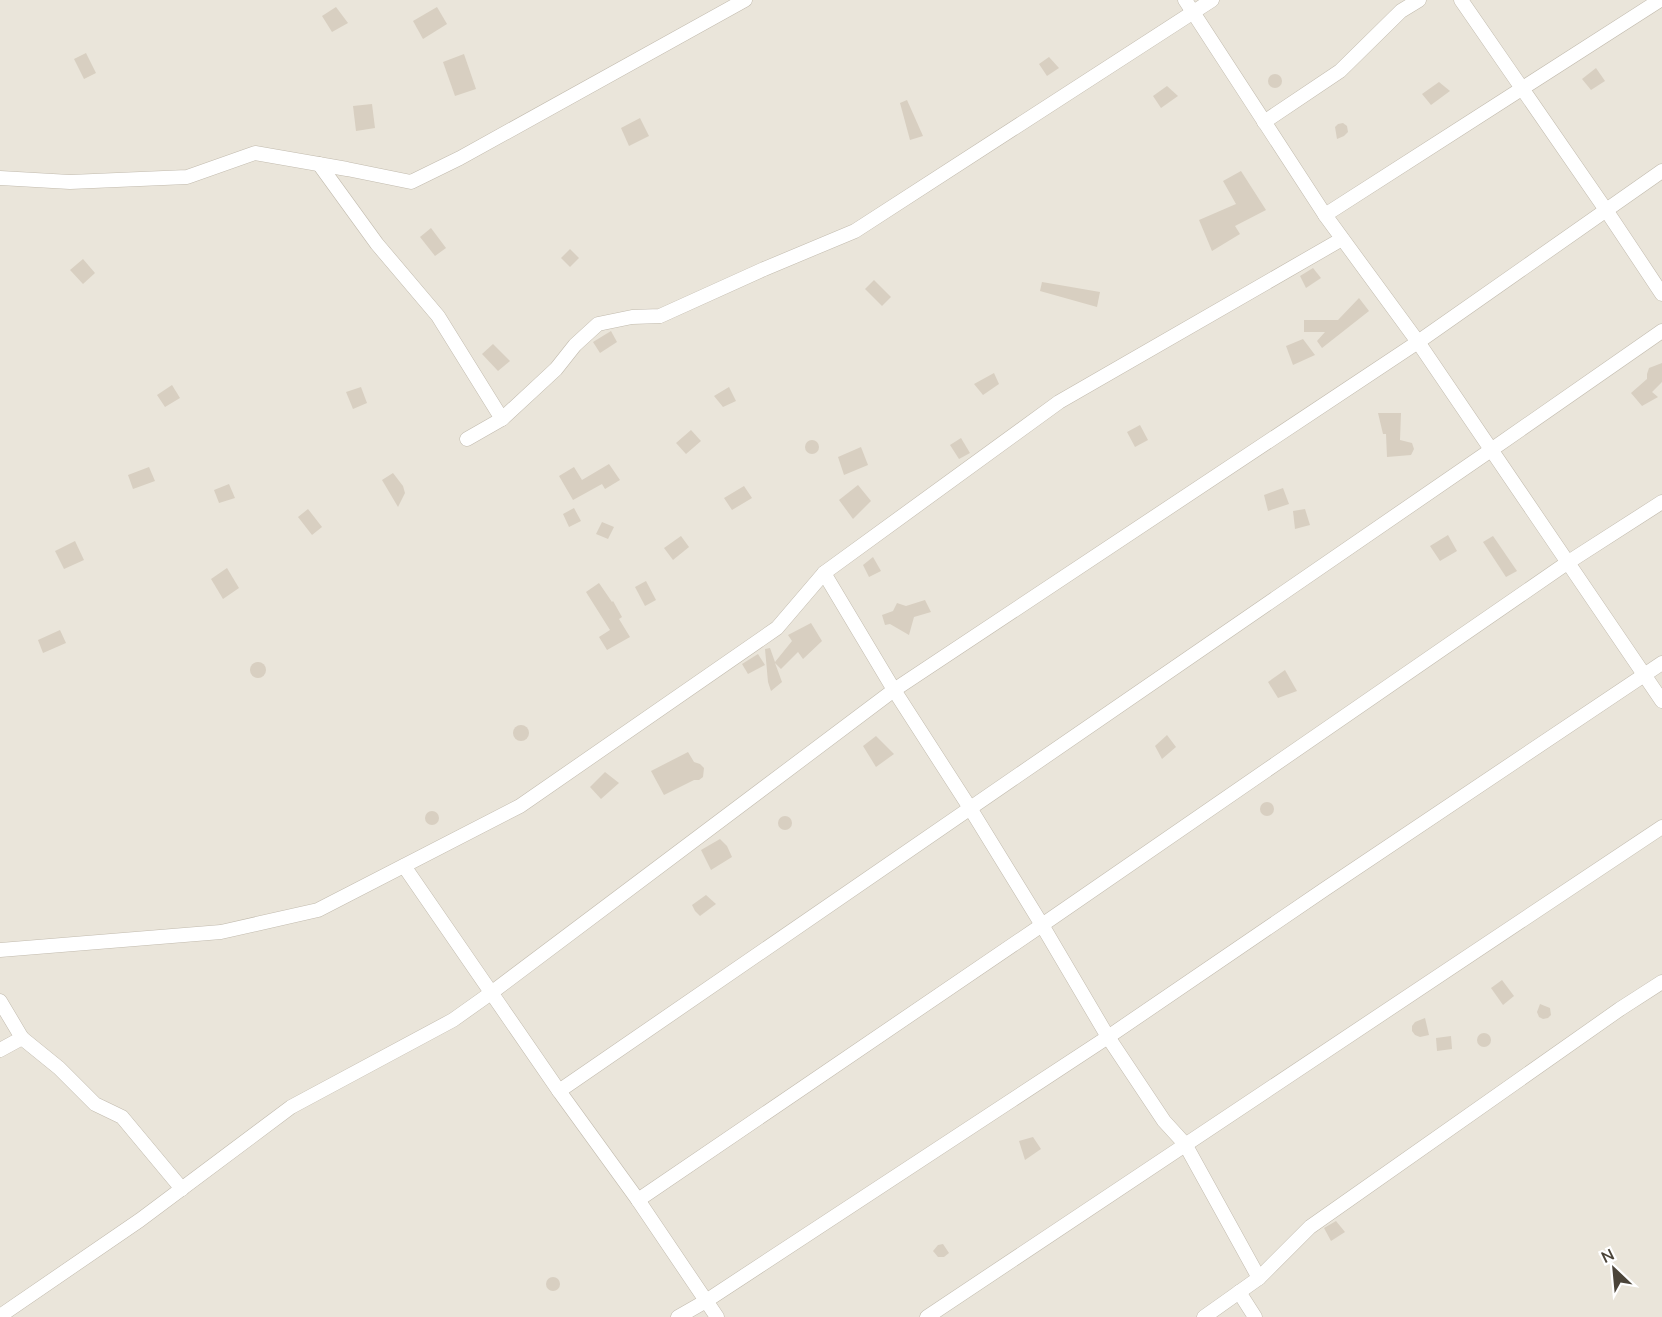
<svg xmlns="http://www.w3.org/2000/svg" width="1662" height="1317" font-family="'Nunito Sans',sans-serif">
<rect width="100%" height="100%" fill="#f6f3ec"/>
<rect fill="#eae5da" x="0" y="0" width="1662" height="1317"/>
<g fill="#d8cfc1">
<path d="M336,7L348,23L332,32L322,16Z"/>
<path d="M437,7L447,24L423,39L413,21Z"/>
<path d="M86,53L96,73L84,79L74,59Z"/>
<path d="M464,54L476,89L455,96L443,62Z"/>
<path d="M1049,57L1059,68L1047,76L1039,64Z"/>
<path d="M1596,68L1605,81L1591,90L1582,79Z"/>
<circle cx="1275" cy="81" r="7"/>
<path d="M1439,82L1450,91L1431,105L1422,94Z"/>
<path d="M1167,86L1178,96L1161,108L1153,96Z"/>
<path d="M907,100L923,136L910,140L900,103Z"/>
<path d="M372,104L375,128L356,131L353,106Z"/>
<path d="M640,118L649,136L629,146L621,128Z"/>
<path d="M1343,123L1347,126L1348,132L1344,136L1337,139L1335,127L1338,124Z"/>
<path d="M1241,171L1266,210L1235,226L1240,234L1212,251L1199,220L1236,204L1223,181Z"/>
<path d="M431,228L446,248L435,256L420,237Z"/>
<path d="M570,249L579,258L570,267L561,258Z"/>
<path d="M83,259L95,273L83,284L70,270Z"/>
<path d="M1313,268L1321,278L1306,288L1300,276Z"/>
<path d="M874,280L891,297L882,306L865,289Z"/>
<path d="M1042,282L1100,292L1097,307L1040,291Z"/>
<path d="M1359,298L1369,311L1322,348L1317,341L1325,332H1304V320H1338Z"/>
<path d="M611,331L617,342L600,353L593,342Z"/>
<path d="M1303,339L1315,355L1293,365L1286,346Z"/>
<path d="M493,344L510,361L498,371L482,354Z"/>
<path d="M1662,363V382L1652,392L1658,397L1642,406L1631,393L1647,379V374L1649,368Z"/>
<path d="M994,373L999,384L983,395L974,384Z"/>
<path d="M172,385L180,398L165,407L157,395Z"/>
<path d="M361,387L367,403L353,409L346,392Z"/>
<path d="M729,387L736,401L723,407L714,396Z"/>
<path d="M1378,413H1401L1400,440L1412,443L1414,449L1411,455L1387,457L1386,434H1383Z"/>
<path d="M1140,425L1148,440L1135,447L1127,432Z"/>
<path d="M691,430L701,441L686,454L676,443Z"/>
<path d="M961,438L970,453L959,459L950,445Z"/>
<circle cx="812" cy="447" r="7"/>
<path d="M861,447L868,465L844,475L838,457Z"/>
<path d="M609,464L620,480L605,489L602,484L573,500L559,476L574,467L582,480Z"/>
<path d="M149,467L155,481L133,489L128,475Z"/>
<path d="M393,473L403,486L405,493L398,507L382,480Z"/>
<path d="M229,484L235,498L219,503L214,490Z"/>
<path d="M858,485L871,501L853,519L839,500Z"/>
<path d="M744,486L752,498L732,510L724,498Z"/>
<path d="M1283,488L1289,504L1268,511L1264,495Z"/>
<path d="M574,508L581,521L569,527L563,514Z"/>
<path d="M308,509L322,527L312,535L298,517Z"/>
<path d="M1305,509L1310,525L1295,529L1293,511Z"/>
<path d="M602,522L614,527L608,539L596,534Z"/>
<path d="M1448,535L1457,551L1440,561L1430,546Z"/>
<path d="M681,536L689,547L673,560L664,548Z"/>
<path d="M1493,536L1517,571L1506,577L1483,542Z"/>
<path d="M75,541L84,560L64,569L55,551Z"/>
<path d="M873,557L881,571L869,577L863,565Z"/>
<path d="M227,568L239,588L223,599L211,579Z"/>
<path d="M646,581L656,600L645,606L635,587Z"/>
<path d="M599,583L612,602L613,601L622,617L619,619L630,637L607,650L599,637L610,630L586,592Z"/>
<path d="M925,600L931,612L914,617L909,635L890,624L885,625L882,615L893,611L897,603L906,606Z"/>
<path d="M811,623L822,641L803,659L798,652L781,669L775,663L782,682L771,691L768,682L765,649L770,648L775,662L792,641L788,635Z"/>
<path d="M60,630L66,643L43,653L38,640Z"/>
<path d="M758,654L765,665L748,674L742,664Z"/>
<circle cx="258" cy="670" r="8"/>
<path d="M1285,670L1297,691L1278,698L1268,682Z"/>
<circle cx="521" cy="733" r="8"/>
<path d="M1167,735L1176,747L1162,759L1155,746Z"/>
<path d="M876,736L894,754L876,767L863,746Z"/>
<path d="M688,752L694,762L700,764L704,768L703,777L699,780H694L664,795L651,771Z"/>
<path d="M605,772L619,783L601,799L590,787Z"/>
<circle cx="1267" cy="809" r="7"/>
<circle cx="432" cy="818" r="7"/>
<circle cx="785" cy="823" r="7"/>
<path d="M720,839L727,846L732,857L711,870L701,850Z"/>
<path d="M706,895L716,904L700,916L695,911L692,905Z"/>
<path d="M1502,980L1514,996L1503,1005L1491,988Z"/>
<path d="M1540,1004L1550,1008L1551,1015L1548,1018L1543,1019L1539,1017L1537,1012Z"/>
<path d="M1425,1018L1429,1035L1420,1037L1415,1035L1412,1031V1026L1415,1022Z"/>
<circle cx="1484" cy="1040" r="7"/>
<path d="M1451,1036L1452,1049L1437,1051L1436,1038Z"/>
<path d="M1033,1137L1041,1149L1025,1160L1019,1141Z"/>
<path d="M1336,1221L1345,1232L1331,1241L1324,1228Z"/>
<path d="M943,1244L949,1253L944,1257H938L933,1251L938,1245Z"/>
<circle cx="553" cy="1284" r="7"/>
</g>
<g fill="none" stroke-linecap="round" stroke-linejoin="round">
<g stroke="#c2bbae" stroke-width="15">
<g id="street">
<path d="M1185,0L1325,215L1418,342L1662,701"/>
<path d="M1461,0L1606,210L1662,294"/>
<path d="M1264,122L1340,71L1401,11L1419,0"/>
<path d="M319,164L377,244L438,316L502,419"/>
<path d="M0,178L70,182L187,177L255,153L347,169L411,182L460,158L745,0"/>
<path d="M1325,215L1660,0"/>
<path d="M467,439L502,419L556,369L575,345L598,324L632,317L660,316L764,269L855,231L1212,0"/>
<path d="M824,573L894,690L970,808L1042,925L1108,1037L1164,1121L1185,1144L1259,1278"/>
<path d="M404,866L559,1091L638,1200L717,1317"/>
<path d="M0,950L221,932L318,910L520,806L777,628L824,573L1059,402L1342,239"/>
<path d="M0,1001L22,1038L0,1050"/>
<path d="M22,1038L59,1068L95,1104L122,1117L182,1189"/>
<path d="M559,1091L1491,450L1662,331"/>
<path d="M638,1200L1042,925L1567,563L1662,502"/>
<path d="M1239,1292L1255,1317"/>
<path d="M0,1316L140,1220L291,1107L453,1020L491,993L894,690L1418,342L1662,171"/>
<path d="M678,1317L706,1301L1108,1037L1325,889L1662,663"/>
<path d="M927,1317L1662,827"/>
<path d="M1204,1317L1259,1278L1310,1227L1620,1009L1662,982"/>
</g>
</g>
<use href="#street" stroke="#fff" stroke-width="14"/>
</g>
<g transform="translate(1614 1269) rotate(334)" stroke="#ffffff" stroke-width="4.5" paint-order="stroke">
<path d="M0-4.5L10 22L0 15L-10 22Z" fill="#4b4439"/>
<text y="-9" font-size="16" font-weight="bold" text-anchor="middle" fill="#4b4439">N</text>
</g>
</svg>
